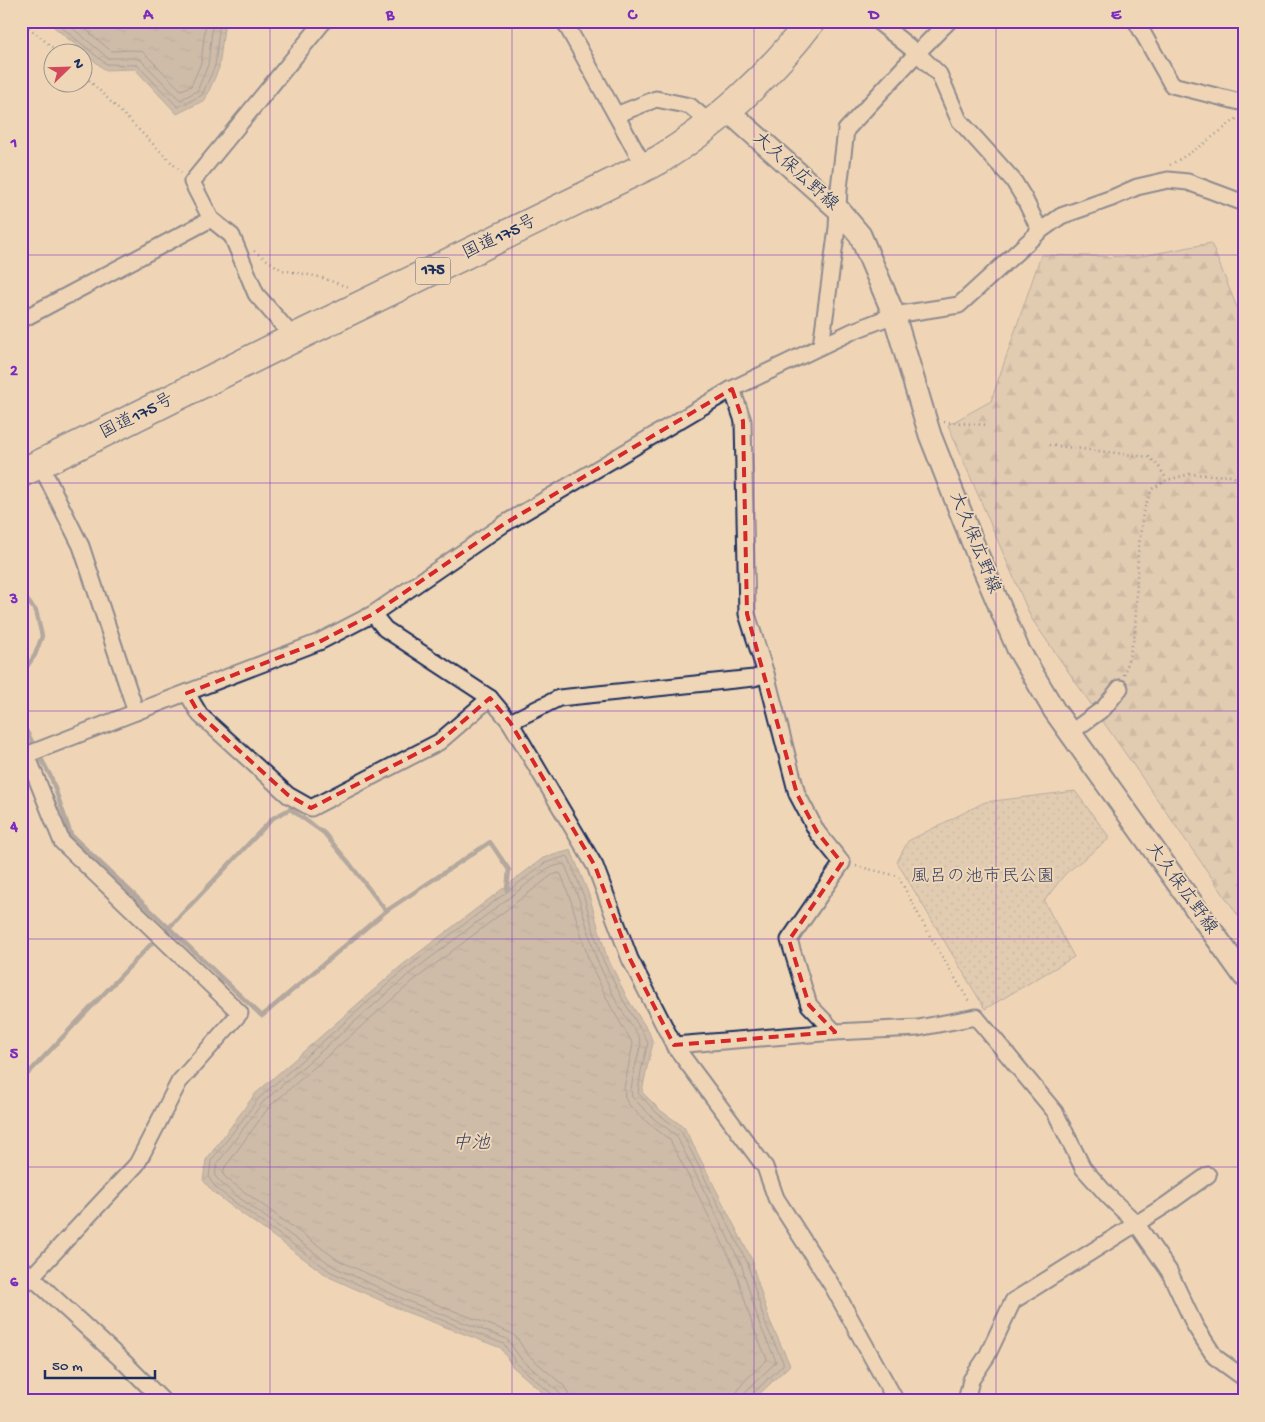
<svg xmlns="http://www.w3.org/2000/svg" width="1265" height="1422" font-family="'Gochi Hand','Klee One',sans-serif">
<defs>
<pattern id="forest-firs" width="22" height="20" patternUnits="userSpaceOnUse" patternTransform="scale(1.25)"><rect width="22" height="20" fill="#d0beaa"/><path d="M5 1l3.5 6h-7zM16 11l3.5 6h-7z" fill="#a89b8e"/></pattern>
<pattern id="park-dots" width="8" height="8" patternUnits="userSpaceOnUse" patternTransform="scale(1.25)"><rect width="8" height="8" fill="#d0beaa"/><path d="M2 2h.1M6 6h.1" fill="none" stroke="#a89b8e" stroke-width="1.8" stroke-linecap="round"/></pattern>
<pattern id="water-ripples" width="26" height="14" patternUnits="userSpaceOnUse" patternTransform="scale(1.25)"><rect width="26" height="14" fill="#a69d98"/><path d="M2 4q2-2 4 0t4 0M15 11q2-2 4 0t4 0" fill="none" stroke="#86807f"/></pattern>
</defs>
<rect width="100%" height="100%" fill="#efd6b7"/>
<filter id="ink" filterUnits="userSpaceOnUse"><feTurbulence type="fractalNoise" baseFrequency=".02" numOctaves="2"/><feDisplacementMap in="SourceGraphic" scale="10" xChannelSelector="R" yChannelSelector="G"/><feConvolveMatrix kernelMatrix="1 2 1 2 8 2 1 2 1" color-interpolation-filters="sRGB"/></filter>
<g filter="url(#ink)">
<path fill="url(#forest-firs)" stroke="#767684" d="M1211,243L1244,325V924L1031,618L948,425L991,401L1041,255L1137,257Z"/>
<path fill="url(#park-dots)" stroke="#767684" d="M1075,791L1110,838L1065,874L1044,901L1074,957L985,1009L897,862L908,841L985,802Z"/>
<g fill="url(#water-ripples)" stroke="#6e7181">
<path d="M47,21H225L219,68L205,100L177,114L135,69L105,70Z"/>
<path d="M571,850L589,895L606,954L627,998L649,1032L653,1043L646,1072L642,1092L660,1110L684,1127L753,1262L754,1270L770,1321L790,1365L752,1401H552L512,1366L501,1348L406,1312L329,1277L230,1205L213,1192L203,1180L206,1160L255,1094L401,966L543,858Z"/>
</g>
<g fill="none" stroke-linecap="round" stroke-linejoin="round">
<g stroke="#535b75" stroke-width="1">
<path d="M54,21L106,64L137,65L178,107L202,95L215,66L220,21"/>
<path d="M64,21L108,58H134L141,60L180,100L197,91L208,65L213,21"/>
<path d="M76,21L111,51L134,50L143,52L181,90L191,86L201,63L206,21"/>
<path d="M555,1401L553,1395L516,1363L504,1344L408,1307L331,1272L233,1201L216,1188L209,1178L211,1161L259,1098L404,970L545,863L567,856L569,858L584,897L601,956L623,1000L644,1035L648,1043L641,1071L638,1093L657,1113L681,1131L748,1264L750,1272L765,1323L783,1362V1365L751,1395L749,1401"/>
<path d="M561,1401V1396L558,1391L521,1359L507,1339L410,1302L334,1267L237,1196L221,1183L215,1176L217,1164L263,1102L408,975L548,868L563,864L565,865L579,899L596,958L617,1003L639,1037L641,1044L634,1071L631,1090L632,1097L653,1118L676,1135L742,1266L744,1274L760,1325L776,1361L775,1363L746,1391L744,1395L743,1401"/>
<path d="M569,1401L568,1393L564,1386L527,1354L517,1338L511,1333L413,1295L338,1260L242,1190L226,1178L223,1174L225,1167L269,1107L413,981L552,875L559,873L561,874L571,901L589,961L611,1007L633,1044L624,1088L625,1098L629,1105L648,1123L670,1140L735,1268L753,1327L767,1359L766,1361C755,1372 736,1384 735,1401"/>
</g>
<g stroke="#6e7181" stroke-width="4.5">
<path d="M21,593L36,611L42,636L35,655L21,675"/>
<path d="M21,721L51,777L71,835L262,1016L386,911L490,842L509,870L507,890"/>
<path d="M165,932L273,818L290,809L324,833L350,864L386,911"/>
<path d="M21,1081L152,943"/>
</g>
<g stroke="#1b2f5e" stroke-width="19">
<g id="street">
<path d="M564,21L616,115L656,99L690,106L711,124"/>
<path d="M877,21L917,53L939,74L959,120L1013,180L1024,198L1040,231"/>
<path d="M1136,21L1172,85L1244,103"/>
<path d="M616,115L645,168"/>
<path d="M21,320L211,219"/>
<path d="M294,338L256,294L232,236L211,219L192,182L324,21"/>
<path d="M821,346L837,228L839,188L846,130L917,53L949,21"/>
<path d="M732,389L743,421L747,614L766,674L797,794L817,832L842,863L789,940L809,1005L835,1032"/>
<path d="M40,464L81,546L136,712"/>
<path d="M373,614L385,629L490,698L510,722L595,866L630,959L674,1045L765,1167L776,1198L833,1287L896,1401"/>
<path d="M187,693L200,715L288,795L311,808L439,742L490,698"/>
<path d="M510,722L559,698L754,678L766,674"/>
<path d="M1070,733L1104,708L1120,688"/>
<path d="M21,757L136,712L319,642L373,614L504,524L732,389L853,331L894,315L959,305L1040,231L1061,216L1112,198L1137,187L1168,180L1188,182L1244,203"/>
<path d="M674,1045L835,1032L918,1028L976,1017L1055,1112L1083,1168L1108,1196L1136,1223L1169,1271L1195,1326L1215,1357L1244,1378"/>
<path d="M21,1267L125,1363L163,1401"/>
<path d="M21,1288L137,1164L179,1082L240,1013L62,842L27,755"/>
<path d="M966,1401L971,1380L987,1356L1013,1301L1166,1205L1208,1175"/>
</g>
</g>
<g stroke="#1b2f5e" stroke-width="25">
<path id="secondary" d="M727,110L838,209L860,235L894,315L930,435L976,551L1018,649L1054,710L1244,976"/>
</g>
<g stroke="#1b2f5e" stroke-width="31">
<path id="highway" d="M21,473L81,444L294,338L659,160C715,126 771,74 811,21"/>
</g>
<g stroke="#1b2f5e" stroke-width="2.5" stroke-dasharray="1 4" stroke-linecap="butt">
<path d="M21,21L58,52"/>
<path d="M82,73L182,173"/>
<path d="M1170,165L1198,148L1239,117"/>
<path d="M254,251L282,270L320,277L350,288"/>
<path d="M944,422L988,425"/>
<path d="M1049,445L1149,457L1158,465L1167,480"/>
<path d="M1124,675L1135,634L1138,553L1143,512L1152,489L1167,480L1190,474L1232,476L1244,483"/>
<path d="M856,866L898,876L930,936L970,1003"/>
</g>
<use href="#street" stroke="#efd6b7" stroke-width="15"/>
<use href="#secondary" stroke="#efd6b7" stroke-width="21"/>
<use href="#highway" stroke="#efd6b7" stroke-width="28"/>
</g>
</g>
<path d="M0 0H1265V1422H0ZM732,389L743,421L747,614L797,794L817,832L842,863L789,940L809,1005L835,1032L674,1045L630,959L595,866L510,722L490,698L439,742L311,808L288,795L200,715L187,693L319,642L373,614L504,524Z" fill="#efd6b7" fill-opacity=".55" fill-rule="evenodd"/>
<path fill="none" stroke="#d62828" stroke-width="4" stroke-dasharray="10 6" stroke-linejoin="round" d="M732,389L743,421L747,614L797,794L817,832L842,863L789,940L809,1005L835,1032L674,1045L630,959L595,866L510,722L490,698L439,742L311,808L288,795L200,715L187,693L319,642L373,614L504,524Z"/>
<path fill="none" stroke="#7b2cbf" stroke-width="1" stroke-opacity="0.55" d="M270,21V1401M512,21V1401M754,21V1401M996,21V1401M21,255H1244M21,483H1244M21,711H1244M21,939H1244M21,1167H1244"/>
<g text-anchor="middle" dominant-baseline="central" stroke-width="4" stroke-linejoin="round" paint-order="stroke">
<rect fill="#efd6b7" stroke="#5b6179" stroke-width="1" x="415.5" y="257.5" width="35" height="27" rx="4"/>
<g font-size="16" font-weight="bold" fill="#1b2f5e">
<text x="433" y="271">175</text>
</g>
<g font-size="18" fill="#1b2f5e" stroke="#efd6b7">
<text transform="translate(795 172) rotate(42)">大久保広野線</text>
<text transform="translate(500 238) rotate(-26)">国道175号</text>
<text transform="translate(137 417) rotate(-27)">国道175号</text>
<text transform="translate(974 543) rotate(68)">大久保広野線</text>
<text transform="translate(1181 889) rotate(54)">大久保広野線</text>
</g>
<g font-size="18" fill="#364469" stroke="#efd6b7">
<text x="983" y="877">風呂の池市民公園</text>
</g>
<g font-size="19" font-style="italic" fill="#37456a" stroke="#efd6b7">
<text x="471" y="1144">中池</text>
</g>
</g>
<rect width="1265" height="1422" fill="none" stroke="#efd6b7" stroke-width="55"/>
<g transform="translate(68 68) rotate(67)"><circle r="24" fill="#efd6b7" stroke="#9a9393"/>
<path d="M0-4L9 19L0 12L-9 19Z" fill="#d1495b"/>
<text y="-8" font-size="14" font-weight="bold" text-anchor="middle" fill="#1b2f5e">N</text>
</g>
<path d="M45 1370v8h110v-8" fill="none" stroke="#1b2f5e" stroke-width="2.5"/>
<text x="52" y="1370" font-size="15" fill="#1b2f5e" stroke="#efd6b7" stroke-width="4" paint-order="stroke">50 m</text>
<rect x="28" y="28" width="1210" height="1366" fill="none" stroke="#7b2cbf" stroke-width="2"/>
<g font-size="16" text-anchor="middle" font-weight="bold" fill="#7b2cbf">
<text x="148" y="19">A</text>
<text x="390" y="19">B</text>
<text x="632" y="19">C</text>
<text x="874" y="19">D</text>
<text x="1116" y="19">E</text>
<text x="14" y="147">1</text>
<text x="14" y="375">2</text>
<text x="14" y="603">3</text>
<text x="14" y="831">4</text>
<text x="14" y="1058">5</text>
<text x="14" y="1286">6</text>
</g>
</svg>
